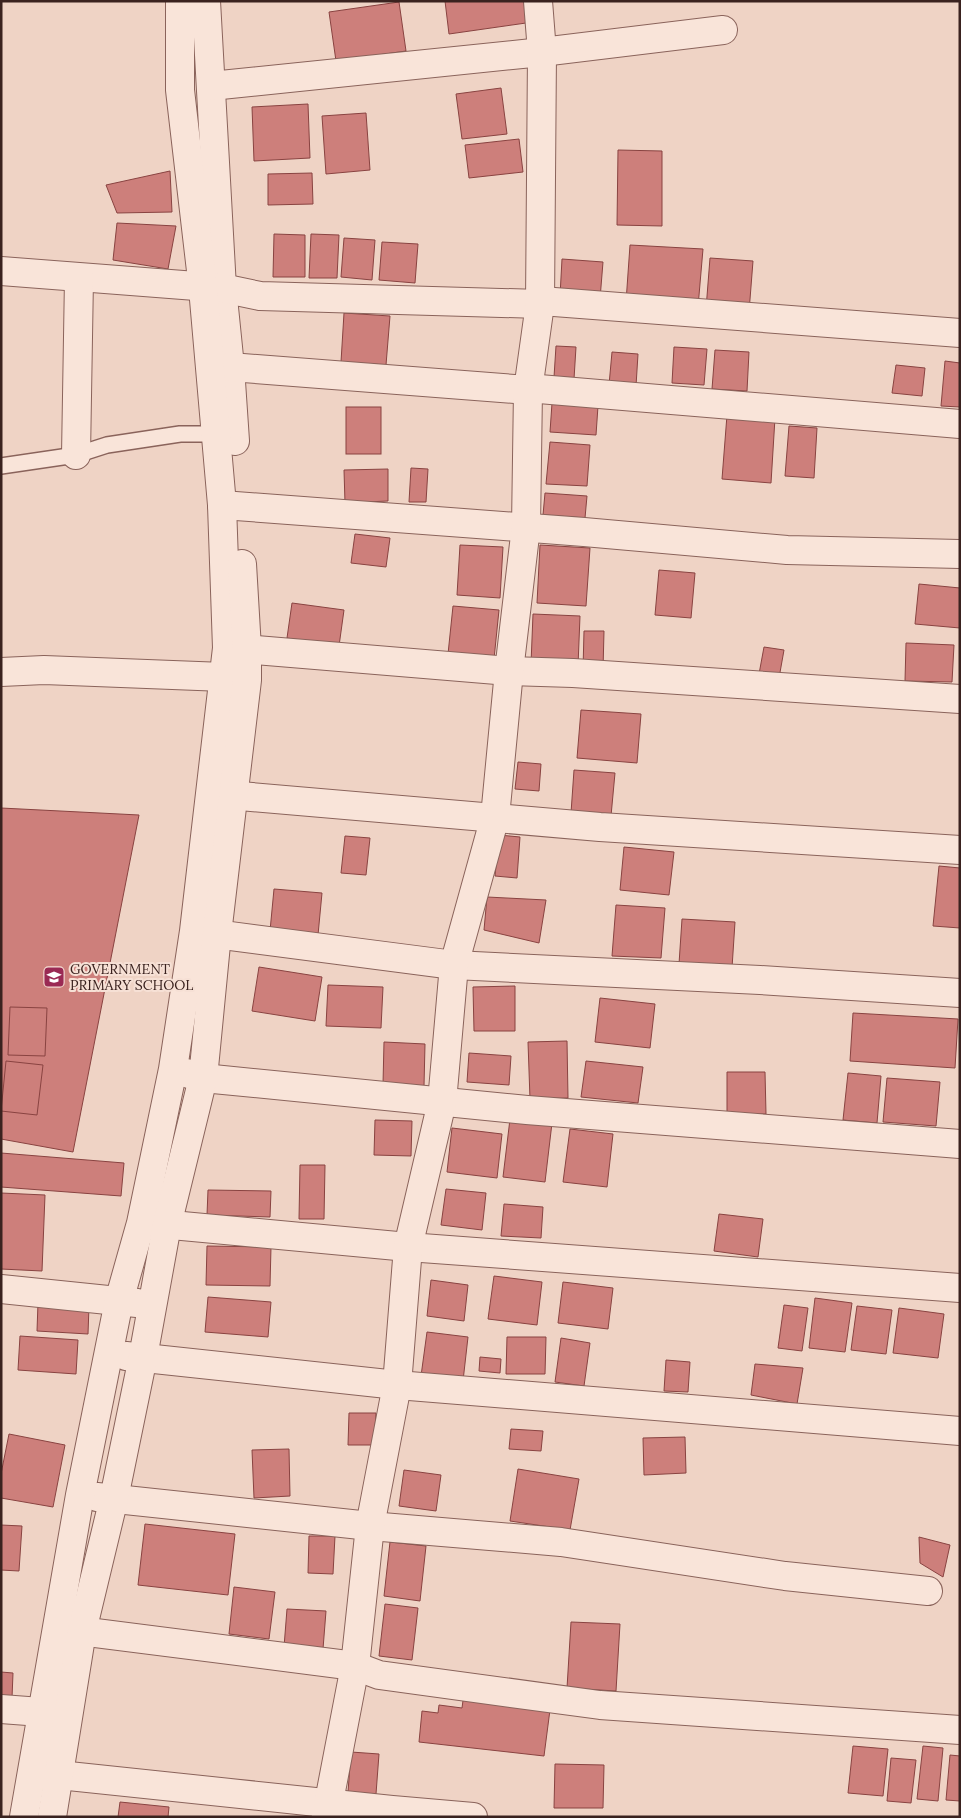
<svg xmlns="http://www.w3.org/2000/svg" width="961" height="1818" font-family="Lora,serif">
<rect width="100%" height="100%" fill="#efd3c5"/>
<g fill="#cd7f7b" stroke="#894341">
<path d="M445,1H524L526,23L449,34Z"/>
<path d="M399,2L406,51L336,61L329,12Z"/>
<path d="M501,88L507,134L462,139L456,94Z"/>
<path d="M308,104L310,158L254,161L252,107Z"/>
<path d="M366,113L370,170L326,174L322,116Z"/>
<path d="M519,139L523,172L469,178L465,145Z"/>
<path d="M618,150L662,151V226L617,225Z"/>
<path d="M170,171L172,212L117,213L106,185Z"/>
<path d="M312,173L313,204L268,205V174Z"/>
<path d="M117,223L176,226L168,269L113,260Z"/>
<path d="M274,234L305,235V277H273Z"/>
<path d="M311,234L339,235L337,278H309Z"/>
<path d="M344,238L375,240L372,280L341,277Z"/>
<path d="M382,242L418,244L415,283L379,280Z"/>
<path d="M630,245L703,249L698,307L626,302Z"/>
<path d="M710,258L753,261L749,312L706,309Z"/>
<path d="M562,259L603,262L600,299L560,296Z"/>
<path d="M344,313L390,316L386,365L341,362Z"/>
<path d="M556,346L576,347L574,379L554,377Z"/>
<path d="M674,347L707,349L704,385L672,383Z"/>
<path d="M715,350L749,352L747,391L712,389Z"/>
<path d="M612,352L638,354L636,386L609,385Z"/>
<path d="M945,361L960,363V407L941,406Z"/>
<path d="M896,365L925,368L922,396L892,393Z"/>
<path d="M552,403L598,406L596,435L550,432Z"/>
<rect x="346" y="407" width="35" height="47"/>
<path d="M727,415L775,418L771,483L722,479Z"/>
<path d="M789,426L817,428L814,478L785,476Z"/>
<path d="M550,442L590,445L587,486L546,484Z"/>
<path d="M411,468L428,469L426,502H409Z"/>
<path d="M388,469V501L345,503L344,470Z"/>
<path d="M545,493L587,496L585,518L543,515Z"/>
<path d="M355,534L390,538L386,567L351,563Z"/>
<path d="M460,545L503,547L500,598L457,595Z"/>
<path d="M540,545L590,548L586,606L537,603Z"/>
<path d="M659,570L695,573L691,618L655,615Z"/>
<path d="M919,584L960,588V628L915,624Z"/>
<path d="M292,603L344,610L339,646L287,638Z"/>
<path d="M453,606L499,610L494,659L448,654Z"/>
<path d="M533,614L580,616L578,666L531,664Z"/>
<path d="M584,631H604L603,670H583Z"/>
<path d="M906,643L954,645L952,682L905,681Z"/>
<path d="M764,647L784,650L779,678L759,674Z"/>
<path d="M581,710L641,714L637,763L577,758Z"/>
<path d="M518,762L541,764L539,791L515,789Z"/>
<path d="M574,770L615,773L611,816L571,813Z"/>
<path d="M1,808L139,815L73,1152L1,1139Z"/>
<path d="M499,835L520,837L517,878L495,876Z"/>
<path d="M345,836L370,838L366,875L341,873Z"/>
<path d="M624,847L674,852L669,895L620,890Z"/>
<path d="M939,866L960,868V928L933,926Z"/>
<path d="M274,889L322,893L318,935L270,931Z"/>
<path d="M487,897L546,900L539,943L484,930Z"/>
<path d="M616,905L665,908L661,958L612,956Z"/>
<path d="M682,919L735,922L732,968L679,964Z"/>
<path d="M259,967L322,977L315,1021L252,1011Z"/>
<path d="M328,985L383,987L381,1028L326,1026Z"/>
<path d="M515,986V1031H474L473,987Z"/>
<path d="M600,998L655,1004L650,1048L595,1042Z"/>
<path d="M10,1007L47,1008L45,1056L8,1055Z"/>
<path d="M853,1013L958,1019L955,1068L850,1061Z"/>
<path d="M567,1041L568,1098L530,1099L528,1042Z"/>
<path d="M384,1042L425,1044L424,1086L383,1084Z"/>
<path d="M469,1053L511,1056L509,1085L467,1082Z"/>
<path d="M6,1061L43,1065L37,1115L1,1111Z"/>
<path d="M586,1061L643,1067L638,1103L581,1097Z"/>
<path d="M727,1072H765L766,1114L727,1115Z"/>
<path d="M848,1073L881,1076L877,1123L843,1120Z"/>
<path d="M887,1078L940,1082L936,1126L883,1122Z"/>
<path d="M510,1119L552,1123L545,1182L503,1177Z"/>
<path d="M375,1120L412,1121L411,1156L374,1155Z"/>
<path d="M452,1128L502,1134L497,1178L447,1172Z"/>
<path d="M570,1129L613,1134L607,1187L563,1182Z"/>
<path d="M1,1153L124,1163L121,1196L1,1187Z"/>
<path d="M300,1165H325L324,1219H299Z"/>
<path d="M446,1189L486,1193L482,1230L441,1225Z"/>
<path d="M208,1190L271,1191L270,1217L207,1215Z"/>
<path d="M1,1193L45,1195L42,1271L1,1269Z"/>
<path d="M504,1204L543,1207L541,1238L501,1236Z"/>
<path d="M719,1214L763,1219L758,1257L714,1251Z"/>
<path d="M207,1246L271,1247L270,1286L206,1285Z"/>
<path d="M494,1276L542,1282L537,1325L488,1319Z"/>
<path d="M431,1280L468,1285L464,1321L427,1316Z"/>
<path d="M563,1282L613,1288L608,1329L558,1323Z"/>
<path d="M208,1297L271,1302L268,1337L205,1332Z"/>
<path d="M815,1298L852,1303L845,1352L809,1348Z"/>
<path d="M38,1303L89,1306L88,1334L37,1331Z"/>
<path d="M784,1305L808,1308L802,1351L778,1348Z"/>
<path d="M857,1306L892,1310L886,1354L851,1350Z"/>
<path d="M899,1308L944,1314L938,1358L893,1353Z"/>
<path d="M427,1332L468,1337L463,1381L421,1376Z"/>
<path d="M20,1336L78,1340L76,1374L18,1370Z"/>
<path d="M507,1337H546L545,1374H506Z"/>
<path d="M561,1338L590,1343L584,1386L555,1382Z"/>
<path d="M480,1357L501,1359L500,1373L479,1371Z"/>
<path d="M666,1360L690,1362L688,1392L664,1391Z"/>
<path d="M755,1364L803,1368L797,1404L751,1395Z"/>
<path d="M349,1413H376L374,1445H348Z"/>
<path d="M511,1429L543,1431L541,1451L509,1449Z"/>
<path d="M9,1434L65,1445L53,1507L1,1498V1474Z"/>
<path d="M685,1437L686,1473L644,1475L643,1438Z"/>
<path d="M289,1449L290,1496L254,1498L252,1450Z"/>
<path d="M518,1469L579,1479L570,1530L510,1521Z"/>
<path d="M404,1470L441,1475L436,1511L399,1506Z"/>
<path d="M145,1524L235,1534L228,1595L138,1585Z"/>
<path d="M1,1525L22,1526L19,1571L1,1570Z"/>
<path d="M309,1536H335L333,1574L308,1573Z"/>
<path d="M919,1537L950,1545L943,1577L920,1563Z"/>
<path d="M390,1542L426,1546L420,1601L384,1596Z"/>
<path d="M234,1587L275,1592L269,1639L229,1634Z"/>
<path d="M385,1604L418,1608L412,1660L379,1656Z"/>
<path d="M287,1609L326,1611L323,1649L284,1647Z"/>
<path d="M571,1622L620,1624L616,1691L567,1688Z"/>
<path d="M1,1672L13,1673L12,1698H1Z"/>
<path d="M464,1693L551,1702L544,1756L419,1742L422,1711L438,1713L439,1705L462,1708Z"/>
<path d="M853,1746L888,1749L883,1796L848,1793Z"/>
<path d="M923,1746L943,1748L938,1801L917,1799Z"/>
<path d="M351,1752L379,1754L376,1794L348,1792Z"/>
<path d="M950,1755L960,1756V1801L946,1800Z"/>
<path d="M891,1758L916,1760L911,1803L887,1801Z"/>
<path d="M555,1764L604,1765L603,1808H554Z"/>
<path d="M120,1802L169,1807L168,1817H118Z"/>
</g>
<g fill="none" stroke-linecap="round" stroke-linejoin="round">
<g stroke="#8a635b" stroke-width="18">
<path id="service" d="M1,466L76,455L107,445L180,434H216"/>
</g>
<g stroke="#8a635b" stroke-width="30">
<g id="minor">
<path d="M206,1L222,288L230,367L235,441"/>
<path d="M211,86L542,52L723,30"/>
<path d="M1,271L222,288L260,296L540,304L541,301L960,333"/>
<path d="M230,367L528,390L539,389L960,424"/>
<path d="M76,455L79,278"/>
<path d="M222,505L584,532L787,550L960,554"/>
<path d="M231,648L509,671L573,673L960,699"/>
<path d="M1,672L44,670L224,677L242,679"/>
<path d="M217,794L600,827L960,850"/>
<path d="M200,932L454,965L760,980L960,993"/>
<path d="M186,1073L203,1078L527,1110L960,1144"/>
<path d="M150,1223L408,1247L960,1288"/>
<path d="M1,1289L137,1303"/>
<path d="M126,1356L397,1385L960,1431"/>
<path d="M97,1497L370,1526L561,1542L785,1576L928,1591"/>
<path d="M64,1629L355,1666L379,1675L600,1705L960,1730"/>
<path d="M1,1709L41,1712"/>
<path d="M40,1773L392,1810L473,1817"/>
<path d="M24,1817L80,1495L119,1301L141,1223L173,1069L194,931L227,648L222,505L203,288L180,90V1"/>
<path d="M52,1817L82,1631L114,1498L143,1357L167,1225L203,1078L217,934L247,680V649L242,564"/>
<path d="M326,1817L355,1666L370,1526L397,1385L408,1247L442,1102L454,965L495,817L509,671L526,527L528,390L540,304L542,52L538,1"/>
</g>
</g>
<use href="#service" stroke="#f9e4d9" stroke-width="15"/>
<use href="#minor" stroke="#f9e4d9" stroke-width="28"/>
</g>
<defs>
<g id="school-square" transform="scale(1.125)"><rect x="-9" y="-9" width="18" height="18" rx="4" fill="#9a2a54" stroke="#f6e0d5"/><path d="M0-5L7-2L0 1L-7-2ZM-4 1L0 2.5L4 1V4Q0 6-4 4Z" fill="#fff"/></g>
</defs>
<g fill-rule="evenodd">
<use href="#school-square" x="54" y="977"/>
</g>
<g text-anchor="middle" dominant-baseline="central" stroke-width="4" stroke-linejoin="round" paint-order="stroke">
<g font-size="14" fill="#3a221f" stroke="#f6e0d5" text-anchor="start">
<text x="70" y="969">GOVERNMENT<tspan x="70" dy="16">PRIMARY SCHOOL</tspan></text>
</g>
</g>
<rect width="961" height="1818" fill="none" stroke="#3a221f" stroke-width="5"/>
</svg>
